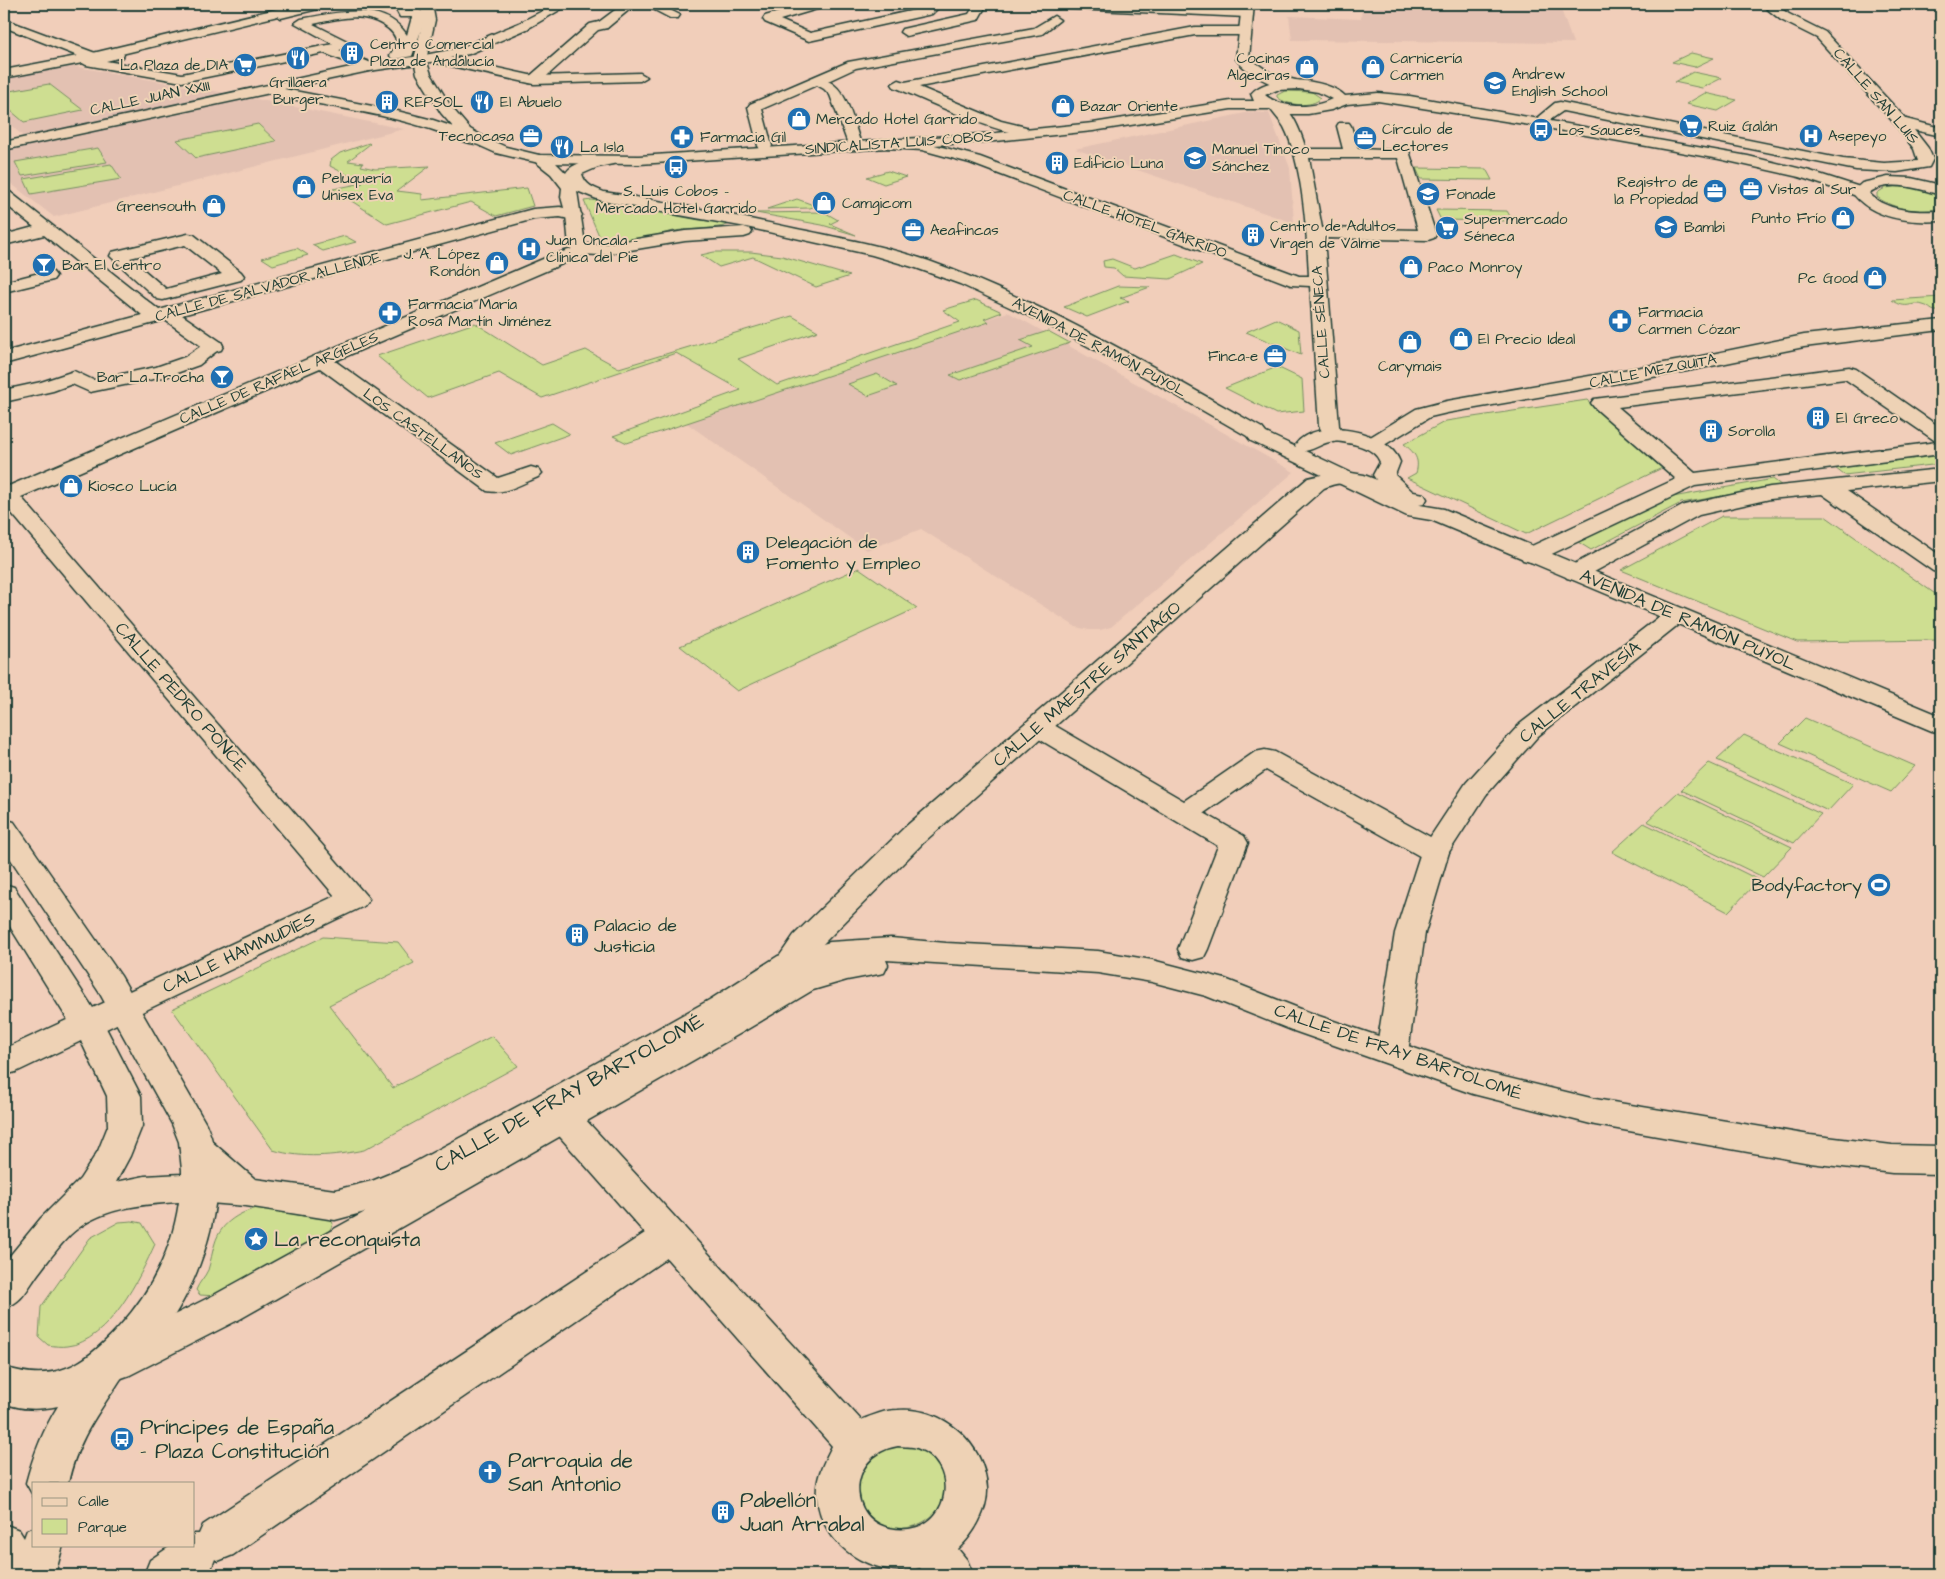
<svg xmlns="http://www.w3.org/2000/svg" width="1945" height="1579" font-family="'Architects Daughter',sans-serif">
<rect width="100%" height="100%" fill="#f1ceba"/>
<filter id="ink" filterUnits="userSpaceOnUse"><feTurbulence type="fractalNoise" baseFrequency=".02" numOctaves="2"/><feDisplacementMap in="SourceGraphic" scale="10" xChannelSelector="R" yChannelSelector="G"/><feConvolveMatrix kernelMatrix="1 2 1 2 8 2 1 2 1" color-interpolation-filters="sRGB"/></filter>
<g filter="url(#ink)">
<g fill="#e3c1b2">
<path d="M1362,4H1559L1573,43L1292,40L1289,16L1361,19Z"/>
<path d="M72,66L231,94L24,137L4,119V79Z"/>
<path d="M251,98L404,129L54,217L4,178V150Z"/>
<path d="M1250,112L1269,113L1290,168L1294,223L1075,149Z"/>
<path d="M1008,312L1294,472L1111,627L1100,630H1089L1076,627L921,529L867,550L685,422Z"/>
</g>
<g fill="#cede91" stroke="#768e62">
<path d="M1691,53L1714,58L1695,67L1672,62Z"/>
<path d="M1693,72L1722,78L1702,88L1674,82Z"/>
<path d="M49,84L83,110L24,122L4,105V92Z"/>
<path d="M1285,91L1312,92L1321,98C1312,108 1287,106 1277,97V95Z"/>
<path d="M1705,93L1737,100L1718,111L1686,104Z"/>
<path d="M258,124L276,141L196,158L177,140Z"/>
<path d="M369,143L370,144L348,161L363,163L361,166L375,169L430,166L397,191L422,194V200L527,188L533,206L496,216L471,202L387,224L333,189L363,183L330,166L331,160L340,153Z"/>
<path d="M98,148L107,162L22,176L15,162Z"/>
<path d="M111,164L121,179L31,194L24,179Z"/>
<path d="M1416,168L1486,169L1492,180L1421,179Z"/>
<path d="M888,171L906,177L884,184L867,177Z"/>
<path d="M1894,187C1911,187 1927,189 1941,197V208C1921,213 1894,210 1877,197V193L1885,188Z"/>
<path d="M797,199L816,206L810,208L767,209Z"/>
<path d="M592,200L699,220L731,223C726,229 685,229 674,231C659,234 611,248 601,240L584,201Z"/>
<path d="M1436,210L1507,211L1513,221L1441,220Z"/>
<path d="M824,212L838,220L830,224L856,235L822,225L756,213Z"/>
<path d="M345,236L356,242L323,251L312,245Z"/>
<path d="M297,248L308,255L273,265L262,258Z"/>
<path d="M714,252H751L782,256L850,276L816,287L753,257L719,267L701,255Z"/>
<path d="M1176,254L1202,264L1170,279L1123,276L1114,268L1104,267L1103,261L1112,259L1135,268Z"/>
<path d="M1118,286L1150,287L1120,298L1129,301L1087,317L1064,307Z"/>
<path d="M1941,297V311C1929,312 1932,307 1923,305C1910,301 1908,311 1892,300Z"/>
<path d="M976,300L1002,312L984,319L989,322L627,443L613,436L741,390L676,353L542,398L499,373L428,398L377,356L475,323L542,365L586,350L619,368L792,316L818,331L738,359L777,385L960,322L943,310Z"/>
<path d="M1276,319L1299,330L1301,355L1246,332Z"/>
<path d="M1048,331L1070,343L960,380L950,375L1033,347L1020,340Z"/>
<path d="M1277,367L1302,379L1304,411L1276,414L1225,388Z"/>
<path d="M877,374L897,386L868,396L848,384Z"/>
<path d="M1587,400L1662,468L1526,534L1407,478L1416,473C1420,459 1415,453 1404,444L1446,421Z"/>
<path d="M552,423L570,434L511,455L495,443Z"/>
<path d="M1936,456L1941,460V464L1844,475L1835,468Z"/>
<path d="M1773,479L1782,486L1681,503L1591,550L1578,542L1667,498Z"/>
<path d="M1722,516H1825L1941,598V640L1797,642L1621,570Z"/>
<path d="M859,568L917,608L737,691L680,646Z"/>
<path d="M1805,718L1915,766L1891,792L1780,743Z"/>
<path d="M1744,735L1853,784L1828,811L1717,760Z"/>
<path d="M1709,763L1821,814L1794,843L1681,790Z"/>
<path d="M1678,792L1792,847L1763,877L1647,821Z"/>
<path d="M1644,823L1759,880L1728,912L1612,852Z"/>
<path d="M323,937L398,942L414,963L329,1005L393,1088L492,1036L518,1066L364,1150C333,1156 303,1159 273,1150L172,1009Z"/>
<path d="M262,1207L308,1217L331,1219L333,1224L328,1233L216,1296L200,1295L196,1290C199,1282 205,1277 208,1270C211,1261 212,1252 215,1243C221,1222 241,1211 262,1207Z"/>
<path d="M132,1221L142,1223L155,1244C140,1277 109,1342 67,1346C61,1347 54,1346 48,1345L39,1337L41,1307L90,1238L119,1222Z"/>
<path d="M906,1445C927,1450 937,1455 943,1477C956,1523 888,1546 866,1513C849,1489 861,1454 891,1447C896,1446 901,1446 906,1445Z"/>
</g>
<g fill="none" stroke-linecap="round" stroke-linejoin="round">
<g stroke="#1f3d34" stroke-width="3">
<g id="pedestrian">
<path d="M308,4H328L326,7L281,18L275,14L277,11Z"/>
<path d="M393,4H405L408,10L418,9L424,13L423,25L412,56L396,59L391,58L390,55L397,44C396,35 391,30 383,25C361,11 337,19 313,24L349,42L351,45L349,48L339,50L374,64L376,67L374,70L369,71L324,53L182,82L86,65L79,61L81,58L118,50L124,54L123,57L106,61L182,74L333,44L295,23L301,19C336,13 384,0 407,35L412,17H400Z"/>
<path d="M603,21L607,22L609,25L607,28L598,30L539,83H529L527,80L529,77L590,24Z"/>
<path d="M188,234L194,235L241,272L244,276L241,280L163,300L157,299L110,256L112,252ZM185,245L222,274L166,289L130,258Z"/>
<path d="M47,271L53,272L56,276L53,280L4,292V282Z"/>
<path d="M214,340L221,342L223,346L199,365L168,376L90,392L72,384L53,391L4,402V390L41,382L74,371L93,380L156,367L185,357L207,342Z"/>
<path d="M1038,719L1047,721L1184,801L1255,752L1265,750L1275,752L1445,845L1449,852L1445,859L1435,861L1425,859L1266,770L1204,813L1244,836L1248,843L1208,949L1204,957L1193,960L1182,957L1178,949L1218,846L1029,733L1025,727L1029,721Z"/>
<path d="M670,1221L683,1225L688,1236L683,1247L233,1555L218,1561L215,1559L211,1569L202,1575H144L150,1560L172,1545H194V1534H199L203,1525L657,1225Z"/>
</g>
</g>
<g stroke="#1f3d34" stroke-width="3">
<g id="minor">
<path d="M623,4H636L607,28H599L597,25L599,22Z"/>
<path d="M643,4H658L680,15L678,18H670Z"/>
<path d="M808,4H826L824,7L780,20L810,33L924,8L929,4H942L932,14L809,41L765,22L763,19L765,16Z"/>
<path d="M975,4H987L978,20L906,36L900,32L902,29L969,14Z"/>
<path d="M1046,4H1124L1246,9L1252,13L1246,17L1052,8Z"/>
<path d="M1761,4H1774L1789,14L1825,32L1906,119L1941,128V136L1914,130L1928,148L1933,159L1929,167L1897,172L1856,170L1563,111L1550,120H1540L1538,117L1555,103L1560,102L1843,159L1884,163L1918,161L1914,149L1896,125L1817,38L1781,20Z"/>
<path d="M1054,16L1060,20L1042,34L856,68L828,81C848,90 853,122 860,141L858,144H848L830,95L824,89L817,85L762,109L772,146L770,149H760L758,146L748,107L750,104L848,62L1034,28Z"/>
<path d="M4,19L98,54L99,57L98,60H88L4,27Z"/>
<path d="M1195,27H1246L1252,31L1246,35H1195L919,87L1001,121L1026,127L1028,130L1026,133C1004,138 919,97 894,87L892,84L899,80L905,82Z"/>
<path d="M433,54L534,76L640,73L647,77L640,81L534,84L428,61L427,58L428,55Z"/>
<path d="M420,56L425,57L426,60L425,63L369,71L284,89L393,110L433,120L486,138L488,141L486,144C473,147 454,137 442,133C389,114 332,107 276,96L270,93L4,150V142L369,63Z"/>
<path d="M1275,102C1292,106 1301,133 1306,149H1343L1337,126L1339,123H1349L1351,126L1358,149L1409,151L1436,235L1434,238L1428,240L1324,238L1339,426L1344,436L1341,440L1334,442L1327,440L1319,426L1310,286L1291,285L970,163L922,150L888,148L883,147L881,144L883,141L888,140L923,142L980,157L1299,276H1309C1307,234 1303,164 1284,127C1279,119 1273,113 1268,106ZM1309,158H1398L1418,230L1322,228Z"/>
<path d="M4,190L10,192L159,310L533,209L560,207L580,212L582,215L580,218L574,220L560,217L534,219L182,315L221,342L223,346L221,350L214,352L207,350L165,320L4,364V352L142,315L44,235L4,245V235L34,227L4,203Z"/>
<path d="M584,245L590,246L592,250L590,254L562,264L335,361L498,478L531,467L538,469L542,473L538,477C523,483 504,495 487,491L320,368L21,497L369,899L364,906L16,1072L4,1075V1049L335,896L4,504V488L550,256Z"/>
<path d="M1941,320V330L1804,347L1687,371L1447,413L1430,417L1381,447L1374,449L1367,447L1364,443L1367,439L1416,409L1447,401L1687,359L1804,335Z"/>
<path d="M1849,367L1856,369L1941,428V454L1695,486L1539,560L1531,562L1523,560L1520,555L1523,550L1676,479L1594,407L1591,403L1594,399ZM1845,379L1937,442L1695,473L1618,407Z"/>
<path d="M1941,469V481L1847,491L1941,556V573L1933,571L1822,494L1770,499L1699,515L1583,578L1575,580L1567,578L1563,573L1567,568L1684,505L1770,487Z"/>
<path d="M1339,471L1364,475L1403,490L1424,494L1427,499L1424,504C1395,511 1373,487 1347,484C1339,482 1331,485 1324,488L924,842L816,951L800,972L789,975L778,972L774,964L794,935L904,828L1308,478Z"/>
<path d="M1676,608L1684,610L1688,615L1684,620L1538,736L1486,795L1449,852L1425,933L1408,1052L1404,1061L1392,1064L1380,1061L1376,1052L1395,933L1421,852L1425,845L1466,783L1520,724L1668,610Z"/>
<path d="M551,1091L563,1095L861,1420C873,1415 885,1410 898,1410C942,1406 985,1443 987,1488C988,1510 974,1534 958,1549L967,1560L973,1575H926L920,1568C873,1579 821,1546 817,1497C815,1478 824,1462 832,1446L539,1113L534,1104L539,1095ZM898,1446C904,1447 912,1446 917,1448C958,1463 952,1523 909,1529C846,1536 841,1455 898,1446Z"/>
</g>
</g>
<g stroke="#1f3d34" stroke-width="3">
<g id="tertiary">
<path d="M556,4H570L527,29L469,54L420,64L414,60L415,57L460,48L519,23Z"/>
<path d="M1242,4H1254L1249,58L1272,74L1303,82L1305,85L1303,88C1283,93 1247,75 1236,59Z"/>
<path d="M539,155L554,161L566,173C572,162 602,155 613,158L616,161L613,164L598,167L582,174C585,185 594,188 604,192C669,202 733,215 797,229C841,238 886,246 929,261C1046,303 1154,367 1262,428L1266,433L1296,447L1295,445C1315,416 1389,430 1400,462L1395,475L1413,492L1410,497L1405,498L1420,505L1444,509L1941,716V733L1932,731L1431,520L1407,516L1251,441L1247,436L1127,367L1044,323L960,284L916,268L872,255L746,227L602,201L577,191L585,244L600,245L685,231L744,227L750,229L752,232L750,235L744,237L685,241L600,255L578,254L569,246L566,215L561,197L562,188L551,174L532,159L534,156ZM1335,441C1350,443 1374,446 1380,462L1373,475L1381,487L1305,451C1317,449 1322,442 1335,441Z"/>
<path d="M891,938L946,943L1098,951L1152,960L1225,979L1316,1015L1488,1073L1595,1099L1810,1135L1892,1145L1941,1146V1174L1892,1173L1810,1163L1595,1125L1473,1094L1294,1031L1206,996L1152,982L1098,973L886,960L888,965L884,973L847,980L813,990L741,1033L240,1319L130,1375L116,1380L102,1375L97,1363L102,1351L214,1295L365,1212L335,1220L246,1206L198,1202L185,1198L180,1188L185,1178L202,1174L186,1160L181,1150L186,1140L198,1136L210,1140L255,1179L335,1190L372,1181L406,1167L539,1095L711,999L778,956L830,942Z"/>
</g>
</g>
<g stroke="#1f3d34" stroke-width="3">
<g id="secondary">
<path d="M297,4H317L315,7L93,61L4,78V70L93,53Z"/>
<path d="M420,4H432L435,20L426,60L431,74L452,108L470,129L486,138L506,147L539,155L639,156L996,133L1093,123L1231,101H1254L1251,94C1267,73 1328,78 1345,96L1378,93L1410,96L1748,156L1810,171L1866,189L1868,192L1866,195L1860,197L1799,177L1719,159L1530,125L1378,101L1347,104L1331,110L1308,114H1290L1271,109H1231L1093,131L996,141L639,164L539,163L496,153L476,144L460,135L441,113L417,74L414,60L423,20ZM1299,89L1318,92L1332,99C1313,109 1282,109 1265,95L1277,90Z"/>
<path d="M4,819L14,822L121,976L206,1124C233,1183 205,1271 170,1322C156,1341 137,1357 123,1376C118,1382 115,1389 110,1395C90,1425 76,1447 68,1483H34V1497L26,1483C33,1456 43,1430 58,1406C38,1410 22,1410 4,1403V1367C55,1384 84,1365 118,1328C151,1292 172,1251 179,1202C142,1204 99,1208 70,1235C58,1247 48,1261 38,1274C27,1289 23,1302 4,1308V1263L41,1218L80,1179L98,1151L108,1126L107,1096L81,1041L4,917V884L14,887L106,1028L141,1096L142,1126L130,1156L116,1182L145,1176L182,1174V1170L179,1142L172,1124L99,992L4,849Z"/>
<path d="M4,1524L19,1530L24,1538L27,1530L34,1528V1545H63L55,1575H4Z"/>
</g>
</g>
<g stroke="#1f3d34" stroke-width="3">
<path id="primary" d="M1888,177L1911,178L1941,185V195C1919,189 1889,178 1869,193C1885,212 1919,212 1941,211V221C1911,223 1871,219 1852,192L1862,183Z"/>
</g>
<use href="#pedestrian" fill="#eed2b5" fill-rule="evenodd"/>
<use href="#minor" fill="#eed2b5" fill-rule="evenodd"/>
<use href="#tertiary" fill="#eed2b5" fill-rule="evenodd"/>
<use href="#secondary" fill="#eed2b5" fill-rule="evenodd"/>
<use href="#primary" fill="#eed2b5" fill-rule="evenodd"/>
</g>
</g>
<defs>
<g id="building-disc" transform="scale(1.25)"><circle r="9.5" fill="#1f6fb2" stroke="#eed2b5"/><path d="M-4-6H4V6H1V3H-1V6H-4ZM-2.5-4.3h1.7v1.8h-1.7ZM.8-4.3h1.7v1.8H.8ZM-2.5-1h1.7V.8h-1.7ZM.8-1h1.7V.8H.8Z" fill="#fff"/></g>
<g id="restaurant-disc" transform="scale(1.25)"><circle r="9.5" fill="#1f6fb2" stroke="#eed2b5"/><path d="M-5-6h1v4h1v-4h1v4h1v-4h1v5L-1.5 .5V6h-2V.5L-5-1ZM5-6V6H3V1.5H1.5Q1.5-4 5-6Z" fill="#fff"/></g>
<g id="supermarket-disc" transform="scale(1.25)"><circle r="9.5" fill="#1f6fb2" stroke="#eed2b5"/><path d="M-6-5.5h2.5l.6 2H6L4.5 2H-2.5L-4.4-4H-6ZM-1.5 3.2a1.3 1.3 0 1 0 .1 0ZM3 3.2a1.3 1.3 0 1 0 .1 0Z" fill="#fff"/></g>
<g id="shop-disc" transform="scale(1.25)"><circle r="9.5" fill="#1f6fb2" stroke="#eed2b5"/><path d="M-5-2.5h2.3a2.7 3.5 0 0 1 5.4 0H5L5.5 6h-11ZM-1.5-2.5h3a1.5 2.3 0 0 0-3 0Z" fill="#fff"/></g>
<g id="school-disc" transform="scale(1.25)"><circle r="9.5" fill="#1f6fb2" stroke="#eed2b5"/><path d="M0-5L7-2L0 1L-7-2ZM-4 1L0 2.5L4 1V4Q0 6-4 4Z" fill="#fff"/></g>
<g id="bus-disc" transform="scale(1.25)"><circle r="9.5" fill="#1f6fb2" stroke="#eed2b5"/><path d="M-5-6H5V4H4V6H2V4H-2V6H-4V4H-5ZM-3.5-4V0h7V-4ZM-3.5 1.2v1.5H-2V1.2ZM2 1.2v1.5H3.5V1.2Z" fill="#fff"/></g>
<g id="office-disc" transform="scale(1.25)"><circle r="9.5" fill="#1f6fb2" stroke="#eed2b5"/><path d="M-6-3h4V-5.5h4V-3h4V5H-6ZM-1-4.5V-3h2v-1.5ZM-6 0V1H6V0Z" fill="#fff"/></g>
<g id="hospital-disc" transform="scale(1.25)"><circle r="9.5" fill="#1f6fb2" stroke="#eed2b5"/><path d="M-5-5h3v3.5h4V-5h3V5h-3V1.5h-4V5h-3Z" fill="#fff"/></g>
<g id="pharmacy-disc" transform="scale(1.25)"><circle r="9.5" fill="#1f6fb2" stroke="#eed2b5"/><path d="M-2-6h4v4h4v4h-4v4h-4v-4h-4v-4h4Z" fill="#fff"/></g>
<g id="bar-disc" transform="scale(1.25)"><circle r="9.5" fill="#1f6fb2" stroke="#eed2b5"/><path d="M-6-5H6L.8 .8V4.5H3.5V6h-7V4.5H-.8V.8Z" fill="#fff"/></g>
<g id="stadium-disc" transform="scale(1.25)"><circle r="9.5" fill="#1f6fb2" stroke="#eed2b5"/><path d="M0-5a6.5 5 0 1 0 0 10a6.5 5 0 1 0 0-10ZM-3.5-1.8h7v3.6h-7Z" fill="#fff"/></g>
<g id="sight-disc" transform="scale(1.25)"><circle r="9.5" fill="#1f6fb2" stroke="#eed2b5"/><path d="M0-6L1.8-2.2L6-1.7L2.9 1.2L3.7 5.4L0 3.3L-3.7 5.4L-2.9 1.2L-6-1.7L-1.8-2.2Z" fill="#fff"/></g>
<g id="church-disc" transform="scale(1.25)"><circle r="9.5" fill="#1f6fb2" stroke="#eed2b5"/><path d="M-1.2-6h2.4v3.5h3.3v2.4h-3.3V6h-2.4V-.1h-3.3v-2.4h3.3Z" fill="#fff"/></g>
</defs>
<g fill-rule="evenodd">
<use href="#building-disc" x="352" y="53"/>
<use href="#restaurant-disc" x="298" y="58"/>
<use href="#supermarket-disc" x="245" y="65"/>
<use href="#shop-disc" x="1307" y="67"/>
<use href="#shop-disc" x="1373" y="67"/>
<use href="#school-disc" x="1495" y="83"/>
<use href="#building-disc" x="387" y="102"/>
<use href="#restaurant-disc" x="482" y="102"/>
<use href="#shop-disc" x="1063" y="106"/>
<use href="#shop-disc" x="799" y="119"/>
<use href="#supermarket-disc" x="1691" y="126"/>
<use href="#bus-disc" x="1541" y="130"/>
<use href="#office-disc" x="531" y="136"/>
<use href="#hospital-disc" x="1811" y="136"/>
<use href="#pharmacy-disc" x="682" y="137"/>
<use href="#office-disc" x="1365" y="138"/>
<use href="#restaurant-disc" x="562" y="147"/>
<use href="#school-disc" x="1195" y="158"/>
<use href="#building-disc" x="1057" y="163"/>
<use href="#bus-disc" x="676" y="167"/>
<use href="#shop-disc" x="304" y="187"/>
<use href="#office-disc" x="1751" y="189"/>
<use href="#office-disc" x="1715" y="191"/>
<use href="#school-disc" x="1428" y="194"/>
<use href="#shop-disc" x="824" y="203"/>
<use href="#shop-disc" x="214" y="206"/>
<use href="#shop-disc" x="1843" y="218"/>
<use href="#school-disc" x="1666" y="227"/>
<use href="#supermarket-disc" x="1447" y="228"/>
<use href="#office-disc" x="913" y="230"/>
<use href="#building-disc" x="1253" y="235"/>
<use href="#hospital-disc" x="529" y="249"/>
<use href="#shop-disc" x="497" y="263"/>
<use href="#bar-disc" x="44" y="265"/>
<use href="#shop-disc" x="1411" y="267"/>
<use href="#shop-disc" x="1875" y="278"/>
<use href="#pharmacy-disc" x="390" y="313"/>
<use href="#pharmacy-disc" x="1620" y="321"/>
<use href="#shop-disc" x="1461" y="339"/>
<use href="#shop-disc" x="1410" y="342"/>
<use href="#office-disc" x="1275" y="356"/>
<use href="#bar-disc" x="222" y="377"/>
<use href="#building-disc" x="1818" y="418"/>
<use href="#building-disc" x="1711" y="431"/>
<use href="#shop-disc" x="71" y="486"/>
<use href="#building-disc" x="748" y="552"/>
<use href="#stadium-disc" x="1879" y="885"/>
<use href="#building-disc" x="577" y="935"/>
<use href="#sight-disc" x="256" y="1239"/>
<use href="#bus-disc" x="122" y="1439"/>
<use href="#church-disc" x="490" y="1472"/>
<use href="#building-disc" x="723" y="1512"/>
</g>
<g text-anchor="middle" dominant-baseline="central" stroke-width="4" stroke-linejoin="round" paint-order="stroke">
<g font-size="15" fill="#1f3d34" stroke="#eed2b5" text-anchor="start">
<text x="370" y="44">Centro Comercial<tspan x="370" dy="17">Plaza de Andalucía</tspan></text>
<text x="1290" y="58" text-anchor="end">Cocinas<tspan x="1290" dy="17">Algeciras</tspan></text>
<text x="1390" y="58">Carnicería<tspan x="1390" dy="17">Carmen</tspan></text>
<text x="228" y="65" text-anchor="end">La Plaza de DIA</text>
<text x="1512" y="74">Andrew<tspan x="1512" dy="17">English School</tspan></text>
<text x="298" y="82" text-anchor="middle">Grillaera<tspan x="298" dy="17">Burger</tspan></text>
<text x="404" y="102">REPSOL</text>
<text x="500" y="102">El Abuelo</text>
<text x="1080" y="106">Bazar Oriente</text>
<text x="816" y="119">Mercado Hotel Garrido</text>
<text x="1708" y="126">Ruiz Galán</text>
<text x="1382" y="129">Círculo de<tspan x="1382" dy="17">Lectores</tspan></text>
<text x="1558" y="130">Los Sauces</text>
<text x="514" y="136" text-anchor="end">Tecnocasa</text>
<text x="1828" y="136">Asepeyo</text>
<text x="700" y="137">Farmacia Gil</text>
<text x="580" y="147">La Isla</text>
<text x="1212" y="149">Manuel Tinoco<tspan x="1212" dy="17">Sánchez</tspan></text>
<text x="1074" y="163">Edificio Luna</text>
<text x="322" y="178">Peluquería<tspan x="322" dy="17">Unisex Eva</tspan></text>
<text x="1698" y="182" text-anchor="end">Registro de<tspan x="1698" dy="17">la Propiedad</tspan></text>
<text x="1768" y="189">Vistas al Sur</text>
<text x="676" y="191" text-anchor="middle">S. Luis Cobos -<tspan x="676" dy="17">Mercado Hotel Garrido</tspan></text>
<text x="1446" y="194">Fonade</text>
<text x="842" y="203">Camgicom</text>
<text x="196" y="206" text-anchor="end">Greensouth</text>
<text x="1826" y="218" text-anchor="end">Punto Frío</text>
<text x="1464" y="219">Supermercado<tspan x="1464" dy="17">Séneca</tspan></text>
<text x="1270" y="226">Centro de Adultos<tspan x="1270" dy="17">Virgen de Valme</tspan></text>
<text x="1684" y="227">Bambi</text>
<text x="930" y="230">Aeafincas</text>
<text x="546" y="240">Juan Oncala -<tspan x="546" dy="17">Clínica del Pie</tspan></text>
<text x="480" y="254" text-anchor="end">J. A. López<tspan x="480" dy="17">Rondón</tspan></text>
<text x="62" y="265">Bar El Centro</text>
<text x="1428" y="267">Paco Monroy</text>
<text x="1858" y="278" text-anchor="end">Pc Good</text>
<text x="408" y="304">Farmacia María<tspan x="408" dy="17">Rosa Martín Jiménez</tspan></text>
<text x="1638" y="312">Farmacia<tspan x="1638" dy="17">Carmen Cózar</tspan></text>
<text x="1478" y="339">El Precio Ideal</text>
<text x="1258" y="356" text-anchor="end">Finca-e</text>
<text x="1410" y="366" text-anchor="middle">Carymais</text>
<text x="204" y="377" text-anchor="end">Bar La Trocha</text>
<text x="1836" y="418">El Greco</text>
<text x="1728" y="431">Sorolla</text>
<text x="88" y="486">Kiosco Lucía</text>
</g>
<g font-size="15" fill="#1f3d34" stroke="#eed2b5">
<text transform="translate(1876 96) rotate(49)">CALLE SAN LUIS</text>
<text transform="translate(150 98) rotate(-12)">CALLE JUAN XXIII</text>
<text transform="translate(899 143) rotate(-4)">SINDICALISTA LUIS COBOS</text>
<text transform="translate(1145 224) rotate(20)">CALLE HOTEL GARRIDO</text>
<text transform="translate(268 287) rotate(-15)">CALLE DE SALVADOR ALLENDE</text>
<text transform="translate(1321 322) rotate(-94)">CALLE SÉNECA</text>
<text transform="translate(1099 347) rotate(28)">AVENIDA DE RAMÓN PUYOL</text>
<text transform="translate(1653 371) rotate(-11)">CALLE MEZQUITA</text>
<text transform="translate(279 378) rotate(-23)">CALLE DE RAFAEL ARGELES</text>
<text transform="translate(423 434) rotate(36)">LOS CASTELLANOS</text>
</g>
<g font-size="18" fill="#1f3d34" stroke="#eed2b5" text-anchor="start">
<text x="766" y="542">Delegación de<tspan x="766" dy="21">Fomento y Empleo</tspan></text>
<text x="1862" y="885" text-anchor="end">Bodyfactory</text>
<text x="594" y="925">Palacio de<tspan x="594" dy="21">Justicia</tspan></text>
</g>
<g font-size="18" fill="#1f3d34" stroke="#eed2b5">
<text transform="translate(1688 620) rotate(23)">AVENIDA DE RAMÓN PUYOL</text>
<text transform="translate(1087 684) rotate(-41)">CALLE MAESTRE SANTIAGO</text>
<text transform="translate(1580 692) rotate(-39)">CALLE TRAVESÍA</text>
<text transform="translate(181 697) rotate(49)">CALLE PEDRO PONCE</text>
<text transform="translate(239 953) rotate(-25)">CALLE HAMMUDÍES</text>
<text transform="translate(1398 1052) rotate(19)">CALLE DE FRAY BARTOLOMÉ</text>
</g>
<g font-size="21" fill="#1f3d34" stroke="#eed2b5">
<text transform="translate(569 1093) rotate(-29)">CALLE DE FRAY BARTOLOMÉ</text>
</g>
<g font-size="21" fill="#1f3d34" stroke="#eed2b5" text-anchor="start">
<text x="274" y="1239">La reconquista</text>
<text x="140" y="1427">Príncipes de España<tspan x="140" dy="24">- Plaza Constitución</tspan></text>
<text x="508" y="1460">Parroquia de<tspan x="508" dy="24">San Antonio</tspan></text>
<text x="740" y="1500">Pabellón<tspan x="740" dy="24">Juan Arrabal</tspan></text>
</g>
</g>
<rect width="1945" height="1579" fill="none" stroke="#eed2b5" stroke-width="20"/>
<rect x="10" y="10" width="1925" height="1559" fill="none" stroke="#1f3d34" stroke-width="2" filter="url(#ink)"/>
<rect x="32" y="1482" width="162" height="65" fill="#eed2b5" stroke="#9b9681"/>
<rect x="42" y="1498" width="25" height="8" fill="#eed2b5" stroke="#9b9681"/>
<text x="78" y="1506" font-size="15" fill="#1f3d34">Calle</text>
<rect x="42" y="1519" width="25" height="15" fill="#cede91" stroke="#9b9681"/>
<text x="78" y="1532" font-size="15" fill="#1f3d34">Parque</text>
</svg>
